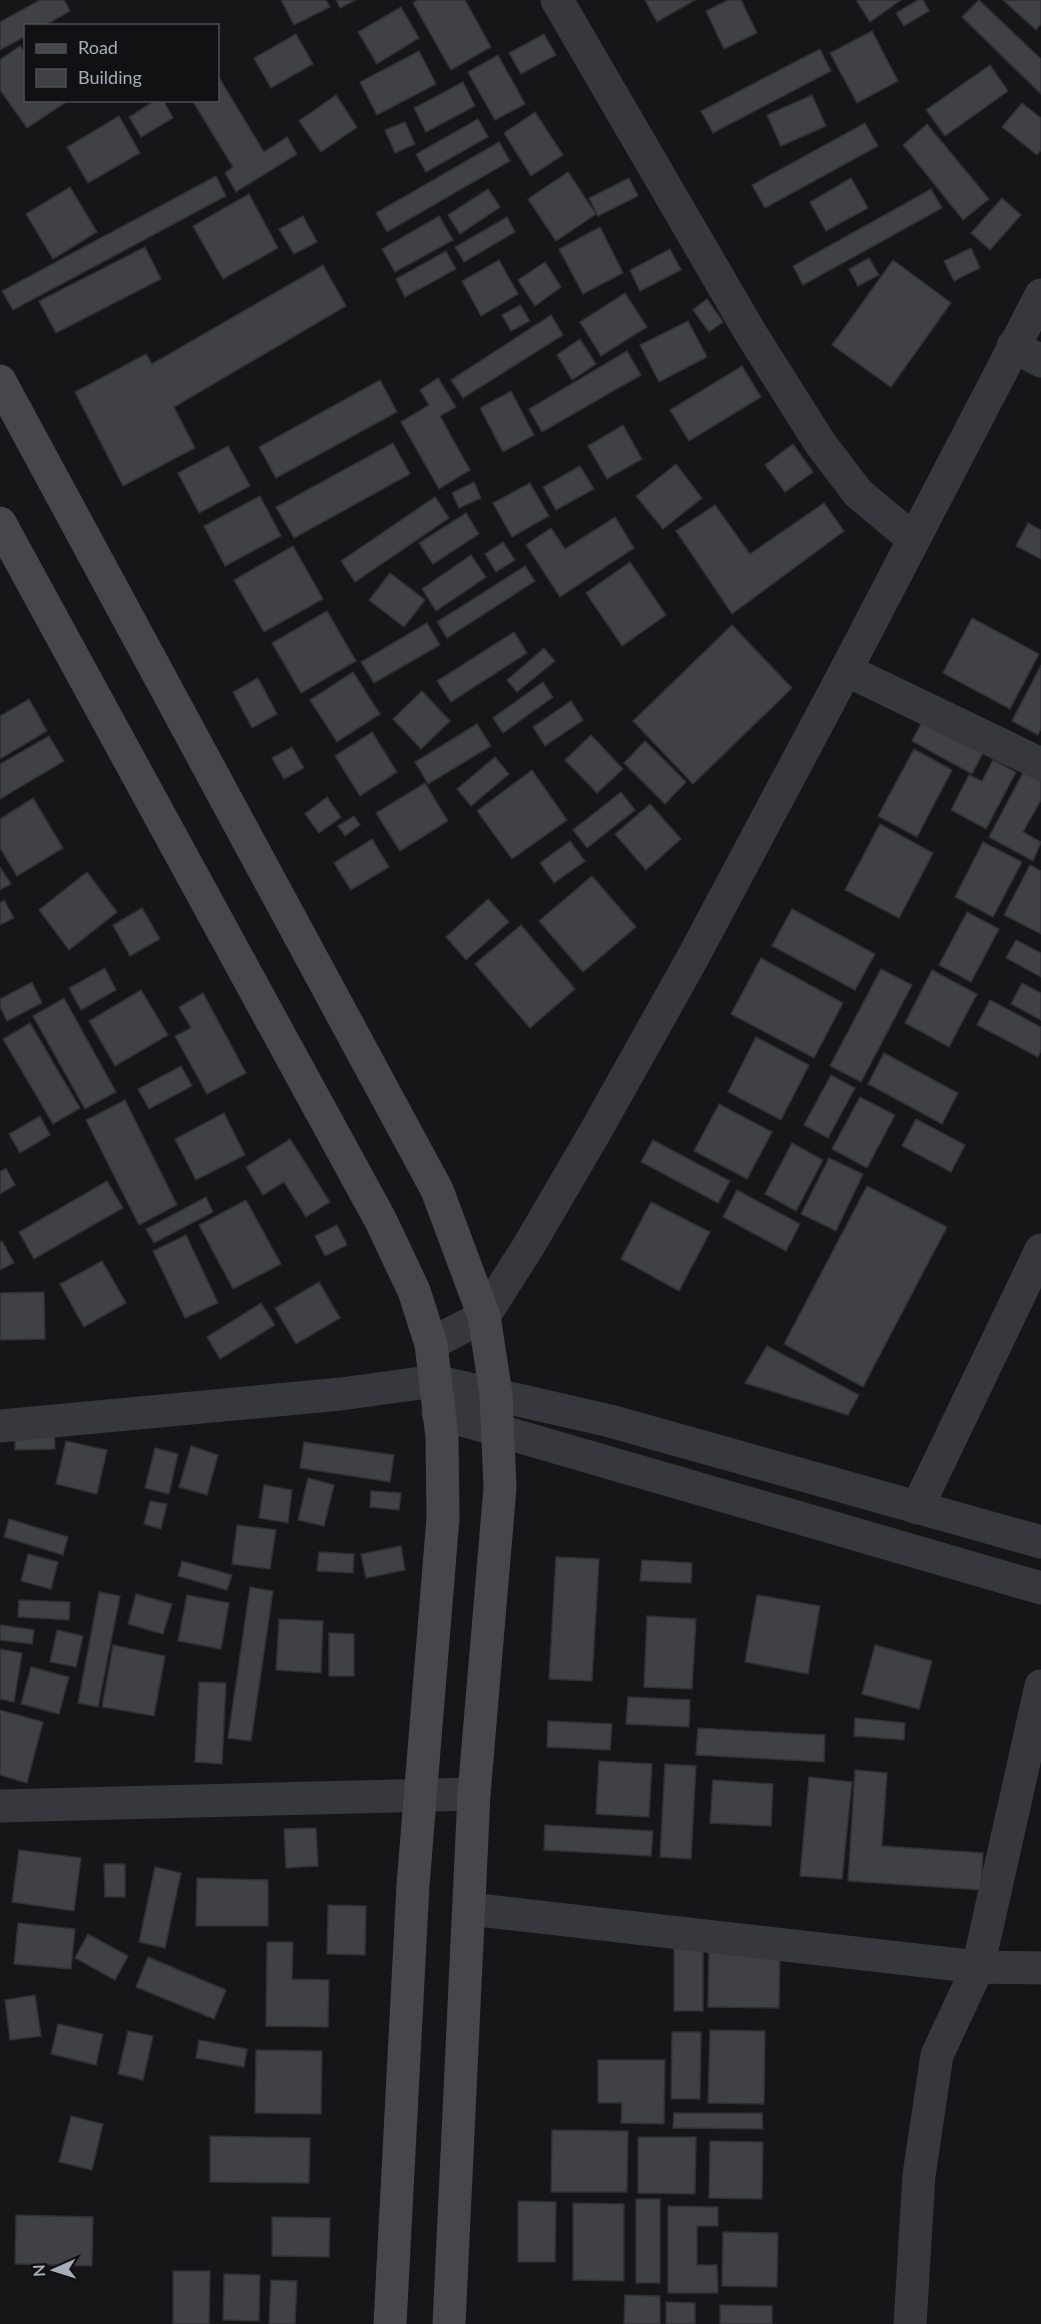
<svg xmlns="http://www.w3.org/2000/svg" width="1041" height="2324" font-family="Lato,sans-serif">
<rect width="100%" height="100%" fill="#161618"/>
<g fill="#404145" stroke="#303034" stroke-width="1.5">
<path d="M40,0H64L70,11L44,26H26V36L0,50V22Z"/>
<path d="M281,0H326L330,7L294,25Z"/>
<path d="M336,0H356L340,8Z"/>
<path d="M418,0H465L491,47L451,70L413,3Z"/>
<path d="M645,0H695L657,22Z"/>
<path d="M728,0H741L757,33L724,49L706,11Z"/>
<path d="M856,0H901L870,22Z"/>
<path d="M918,0H923L929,11L904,26L896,13Z"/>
<path d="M979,0L1041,59V94L962,17Z"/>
<path d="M1003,0H1041V24L1036,30Z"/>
<path d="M401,7L419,38L377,64L358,32Z"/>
<path d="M872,31L898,81L857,103L830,53Z"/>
<path d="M296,34L313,64L271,88L254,58Z"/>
<path d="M544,34L556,55L521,74L509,53Z"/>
<path d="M20,46L26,54V100H69L27,128L0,90V60Z"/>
<path d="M820,49L831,71L713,133L701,111Z"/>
<path d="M419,51L436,84L377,115L360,82Z"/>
<path d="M498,55L525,104L495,120L468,72Z"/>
<path d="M990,65L1008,91L945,136L926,110Z"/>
<path d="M218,76L264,152L287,137L297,154L236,192L225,173L233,167L192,100H218Z"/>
<path d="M463,82L475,106L426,132L414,108Z"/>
<path d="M336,95L357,127L321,152L299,121Z"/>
<path d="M812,95L826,126L781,146L767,115Z"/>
<path d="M156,100H163L173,118L141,137L129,117Z"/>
<path d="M1022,103L1041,118V150L1037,155L1002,127Z"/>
<path d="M535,112L563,155L531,176L504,133Z"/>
<path d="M119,116L140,153L88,183L67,147Z"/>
<path d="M478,119L488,137L426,172L416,154Z"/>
<path d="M405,122L415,144L395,153L385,130Z"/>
<path d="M865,123L878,146L765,208L752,185Z"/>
<path d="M927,124L989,199L963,220L903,145Z"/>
<path d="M499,142L510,161L387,232L376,213Z"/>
<path d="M568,172L596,214L556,241L528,199Z"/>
<path d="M216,176L226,196L13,310L2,291Z"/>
<path d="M629,178L638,196L598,216L589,198Z"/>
<path d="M851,178L868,208L826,231L810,202Z"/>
<path d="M70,187L97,232L53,259L26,214Z"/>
<path d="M488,189L500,207L460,234L448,215Z"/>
<path d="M931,189L942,208L803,285L793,266Z"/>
<path d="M249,194L278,248L223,279L193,226Z"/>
<path d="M1002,198L1021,215L990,250L971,233Z"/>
<path d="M303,216L317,242L294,254L279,229Z"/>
<path d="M439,216L453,240L395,272L382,249Z"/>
<path d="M507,217L515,232L464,262L455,247Z"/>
<path d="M600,227L623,273L583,294L559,249Z"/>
<path d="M145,247L161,279L56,333L39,301Z"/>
<path d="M971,248L980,268L954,281L944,261Z"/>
<path d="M670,249L681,270L640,291L630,270Z"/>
<path d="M446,251L456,269L405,297L396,279Z"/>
<path d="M869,258L879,275L858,286L849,269Z"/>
<path d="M499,260L518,294L481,316L462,281Z"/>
<path d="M893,260L951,303L891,387L832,345Z"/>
<path d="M545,262L561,287L535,306L518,280Z"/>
<path d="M323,265L346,306L174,407L195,448L123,486L75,392L146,354L152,364Z"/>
<path d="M625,293L647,327L601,356L580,322Z"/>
<path d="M707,299L723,322L709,332L693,310Z"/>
<path d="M520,305L530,321L511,331L502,315Z"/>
<path d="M551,315L563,335L463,398L451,380Z"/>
<path d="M688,321L707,357L659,382L640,345Z"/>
<path d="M580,339L596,364L572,380L557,355Z"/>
<path d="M627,351L641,375L542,432L529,409Z"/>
<path d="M742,366L761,397L689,441L670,410Z"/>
<path d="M438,378L456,407L440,416L470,470L439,489L401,422L429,405L420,390Z"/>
<path d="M380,380L397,412L276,478L259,447Z"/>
<path d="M511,391L534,435L503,452L480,408Z"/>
<path d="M623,425L642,459L607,479L588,446Z"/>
<path d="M393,443L410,474L294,538L276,507Z"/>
<path d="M793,444L813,472L785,492L765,465Z"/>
<path d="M228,446L250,486L199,513L178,473Z"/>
<path d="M676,464L702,498L663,529L636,496Z"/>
<path d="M580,466L594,489L556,510L543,487Z"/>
<path d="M474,482L481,498L459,508L452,493Z"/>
<path d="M530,483L549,516L512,537L493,503Z"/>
<path d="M260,496L281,536L225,566L204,526Z"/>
<path d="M435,497L449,518L355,582L341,561Z"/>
<path d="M824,503L844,531L732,614L676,531L715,505L750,554Z"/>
<path d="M466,513L479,534L433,564L419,543Z"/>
<path d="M615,517L634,548L560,597L526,545L551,528L565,549Z"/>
<path d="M1028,523L1041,530V559L1016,546Z"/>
<path d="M503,542L515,560L496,572L485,554Z"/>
<path d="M293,546L323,599L264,632L234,580Z"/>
<path d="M471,555L486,577L436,611L422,589Z"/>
<path d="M630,562L666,615L622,646L586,593Z"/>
<path d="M525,566L535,581L447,638L437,622Z"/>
<path d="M390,573L425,600L404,627L369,600Z"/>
<path d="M327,611L356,661L301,693L272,643Z"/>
<path d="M972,618L1039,654L1010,709L943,673Z"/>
<path d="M427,623L440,645L374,683L361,662Z"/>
<path d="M732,625L792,688L693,784L633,721Z"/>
<path d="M514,632L527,653L451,702L437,681Z"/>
<path d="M544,648L555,661L517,692L507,680Z"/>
<path d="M1041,665V728L1038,735L1012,721Z"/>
<path d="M353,672L380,714L337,742L310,700Z"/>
<path d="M258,678L277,714L252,728L233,692Z"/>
<path d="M543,682L553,697L503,733L493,718Z"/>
<path d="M422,691L450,721L421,749L393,719Z"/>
<path d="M29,699L47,731L0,759V716Z"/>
<path d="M571,701L583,720L545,746L533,727Z"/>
<path d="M923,720L983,753L972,774L912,741Z"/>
<path d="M477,724L491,746L428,784L415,762Z"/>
<path d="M372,732L397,772L360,796L335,756Z"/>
<path d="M591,735L623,769L597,793L565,760Z"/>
<path d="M49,736L64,761L0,799V764Z"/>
<path d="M645,741L686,782L665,804L624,763Z"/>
<path d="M292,747L304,768L284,779L272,758Z"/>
<path d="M914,749L952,770L917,837L878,816Z"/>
<path d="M495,757L509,774L471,806L457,789Z"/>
<path d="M993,760L1016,772L986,829L951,810L969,775L982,781Z"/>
<path d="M1027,765L1041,773V800L1023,832L1041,842L1033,861L989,837Z"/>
<path d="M532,770L567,820L512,859L477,811Z"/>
<path d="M425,783L448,821L400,851L376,813Z"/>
<path d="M621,792L635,810L587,848L573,830Z"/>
<path d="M327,797L341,817L319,833L305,814Z"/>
<path d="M33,798L63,848L17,876L0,848V819Z"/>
<path d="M650,804L681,839L646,870L615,834Z"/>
<path d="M354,816L360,825L345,836L338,826Z"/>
<path d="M880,824L933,853L899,918L845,890Z"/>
<path d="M372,839L389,867L351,890L334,863Z"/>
<path d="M570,841L585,861L554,883L540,863Z"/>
<path d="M983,842L1022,862L993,917L955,897Z"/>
<path d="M1030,865L1041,871V934L1004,915Z"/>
<path d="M0,867L11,884L0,890Z"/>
<path d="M87,872L117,912L69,950L39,910Z"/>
<path d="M592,876L636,927L583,972L539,921Z"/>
<path d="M488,899L509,922L466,960L446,937Z"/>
<path d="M4,900L14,918L0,925V903Z"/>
<path d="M142,908L160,939L130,956L113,925Z"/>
<path d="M792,909L875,954L855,990L772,946Z"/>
<path d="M967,912L999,929L971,982L939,965Z"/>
<path d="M521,925L575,989L530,1028L475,964Z"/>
<path d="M1016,940L1041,953V977L1006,958Z"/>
<path d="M761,958L843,1003L814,1058L731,1014Z"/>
<path d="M105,968L116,990L81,1010L69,988Z"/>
<path d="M881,969L912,985L861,1082L830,1066Z"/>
<path d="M932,970L977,994L949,1047L905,1023Z"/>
<path d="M32,982L42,1003L7,1021L0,1007V999Z"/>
<path d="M1022,983L1041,993V1020L1011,1004Z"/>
<path d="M141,990L168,1035L115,1066L89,1021Z"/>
<path d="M203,993L246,1073L207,1094L175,1036L191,1028L179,1007Z"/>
<path d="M64,998L116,1092L85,1109L33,1016Z"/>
<path d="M990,1000L1041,1027V1050L1038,1057L977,1025Z"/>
<path d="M30,1023L80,1108L53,1124L3,1039Z"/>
<path d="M756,1037L809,1065L781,1120L728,1092Z"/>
<path d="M884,1053L958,1093L942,1124L868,1084Z"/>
<path d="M181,1066L192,1086L149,1109L138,1089Z"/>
<path d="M831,1075L855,1088L828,1138L804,1125Z"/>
<path d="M860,1097L895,1115L867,1168L832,1149Z"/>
<path d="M125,1100L177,1205L139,1225L86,1120Z"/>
<path d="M719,1104L772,1132L747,1179L694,1151Z"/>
<path d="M224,1113L245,1155L196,1180L175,1139Z"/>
<path d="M40,1116L50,1135L20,1153L9,1134Z"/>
<path d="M916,1119L965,1145L951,1172L902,1146Z"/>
<path d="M290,1139L330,1202L306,1217L284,1182L263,1195L246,1167Z"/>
<path d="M653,1140L730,1181L718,1203L641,1162Z"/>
<path d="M792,1143L823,1160L796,1211L765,1194Z"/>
<path d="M829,1158L863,1174L836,1231L801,1214Z"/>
<path d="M6,1168L15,1185L0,1194V1172Z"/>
<path d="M107,1181L123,1208L34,1259L19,1232Z"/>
<path d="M867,1186L947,1227L863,1387L784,1344Z"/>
<path d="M737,1190L800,1224L786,1251L723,1217Z"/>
<path d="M206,1197L213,1212L154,1243L146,1229Z"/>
<path d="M246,1200L281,1264L233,1289L199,1225Z"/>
<path d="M651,1202L710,1232L679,1291L621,1259Z"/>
<path d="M337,1225L347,1245L325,1256L315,1236Z"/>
<path d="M186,1235L218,1303L185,1318L153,1251Z"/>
<path d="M2,1241L14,1263L0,1270V1242Z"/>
<path d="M102,1261L126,1303L84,1327L60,1284Z"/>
<path d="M319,1282L340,1318L296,1344L275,1308Z"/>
<path d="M44,1292L45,1339L0,1340V1293Z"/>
<path d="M261,1303L275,1325L220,1359L207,1337Z"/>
<path d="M767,1346L859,1395L848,1415L745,1383Z"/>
<path d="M54,1425L55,1449L15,1450V1426Z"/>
<path d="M66,1441L107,1450L97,1494L56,1484Z"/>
<path d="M304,1442L394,1455L390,1482L300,1468Z"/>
<path d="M191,1446L218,1455L207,1495L179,1487Z"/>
<path d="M155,1448L178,1454L169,1494L145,1488Z"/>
<path d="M308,1478L334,1485L324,1526L298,1520Z"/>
<path d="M264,1485L292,1490L288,1523L259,1518Z"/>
<path d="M371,1491L401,1493L399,1510L370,1507Z"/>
<path d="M150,1501L167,1504L161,1529L144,1524Z"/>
<path d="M9,1519L68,1537L63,1555L4,1537Z"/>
<path d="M237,1525L276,1530L270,1569L232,1564Z"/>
<path d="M401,1546L405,1570L366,1578L361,1554Z"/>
<path d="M319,1552L354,1554L353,1573L317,1571Z"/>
<path d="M28,1554L58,1562L51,1589L21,1581Z"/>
<path d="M556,1557L599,1559L592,1681L549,1679Z"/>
<path d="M642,1560L692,1563L691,1583L640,1581Z"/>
<path d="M182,1561L232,1575L227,1590L178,1576Z"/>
<path d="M250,1587L273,1591L251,1741L228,1738Z"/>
<path d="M99,1592L120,1596L98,1707L78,1703Z"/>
<path d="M136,1594L172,1604L163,1634L128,1624Z"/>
<path d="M187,1595L229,1603L221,1649L178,1641Z"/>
<path d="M757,1595L820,1606L808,1674L745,1662Z"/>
<path d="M19,1600L70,1602L69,1620L18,1617Z"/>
<path d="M647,1616L696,1619L692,1689L644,1687Z"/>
<path d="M279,1619L323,1621L321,1673L276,1670Z"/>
<path d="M0,1625L34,1630L32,1644L0,1640Z"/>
<path d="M57,1630L83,1636L76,1667L50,1662Z"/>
<path d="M329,1633L354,1634V1676H329Z"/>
<path d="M113,1645L165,1656L154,1716L102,1707Z"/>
<path d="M875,1645L932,1661L919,1709L862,1694Z"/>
<path d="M0,1649L22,1653L14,1702L0,1699Z"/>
<path d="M31,1667L69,1677L59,1714L21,1704Z"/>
<path d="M199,1682L226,1683L222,1764L195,1762Z"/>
<path d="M628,1697L690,1700L689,1727L626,1724Z"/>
<path d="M0,1710L43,1722L27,1783L0,1775Z"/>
<path d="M855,1718L905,1723L904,1740L854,1736Z"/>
<path d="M548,1721L612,1724L610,1750L547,1747Z"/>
<path d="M698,1728L825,1735L824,1762L696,1755Z"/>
<path d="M599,1761L652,1764L649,1817L596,1814Z"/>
<path d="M665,1764L696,1766L691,1859L660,1857Z"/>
<path d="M855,1770L887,1773L882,1846L983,1853L981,1890L848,1881Z"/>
<path d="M809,1777L852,1782L842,1879L800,1876Z"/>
<path d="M713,1780L773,1784L771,1826L710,1823Z"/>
<path d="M545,1825L653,1831L651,1856L544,1850Z"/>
<path d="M316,1828L318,1866L286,1868L284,1829Z"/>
<path d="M19,1850L81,1858L74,1911L12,1902Z"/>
<path d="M104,1864H125V1897H105Z"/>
<path d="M155,1867L181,1873L165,1948L139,1942Z"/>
<path d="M197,1878L268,1880V1926H196Z"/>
<path d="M328,1905L366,1906L365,1955L327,1954Z"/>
<path d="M18,1923L75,1929L71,1969L14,1964Z"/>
<path d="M88,1934L128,1956L115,1980L75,1958Z"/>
<rect x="674" y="1938" width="29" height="73"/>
<path d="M267,1942H293L292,1979L329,1980L328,2027L266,2026Z"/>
<path d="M709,1948L780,1949L779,2008L708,2007Z"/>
<path d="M148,1957L226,1990L214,2019L136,1987Z"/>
<path d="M35,1995L41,2036L10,2040L5,2000Z"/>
<path d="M58,2024L103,2034L96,2065L51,2054Z"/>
<path d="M710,2030L765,2031L764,2104L708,2103Z"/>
<path d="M128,2031L153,2036L143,2080L118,2074Z"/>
<path d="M672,2032H701L700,2099H671Z"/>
<path d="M199,2040L247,2049L244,2067L196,2058Z"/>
<path d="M256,2050L322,2051L321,2114L255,2113Z"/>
<path d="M598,2060H665L664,2124L621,2123L622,2103H598Z"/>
<path d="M674,2113H762L763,2129L673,2128Z"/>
<path d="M71,2116L103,2124L92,2170L59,2162Z"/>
<path d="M552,2130L628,2131L627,2192H551Z"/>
<path d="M210,2136L310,2138L309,2183L210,2182Z"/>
<path d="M638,2137H696L695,2194L638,2193Z"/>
<path d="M710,2141L763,2142L762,2199L709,2198Z"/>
<rect x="636" y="2199" width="24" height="84"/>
<path d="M518,2201L556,2202L555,2262H518Z"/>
<path d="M573,2203L624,2204V2281L573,2280Z"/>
<path d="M668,2206L718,2207V2226H697V2265H717L718,2293H668Z"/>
<path d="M16,2215L93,2217L92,2266L15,2264Z"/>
<path d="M272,2217L330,2218L329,2257L272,2256Z"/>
<path d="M723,2232L778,2233L777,2287L722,2286Z"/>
<path d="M173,2271H210L209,2324H173Z"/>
<path d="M224,2274L260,2275L259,2321L223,2320Z"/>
<path d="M271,2280L297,2281L295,2324H269Z"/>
<path d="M625,2295L660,2296V2324H624Z"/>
<path d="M666,2302L695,2303V2324H666Z"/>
<path d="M720,2305L772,2306V2324H720Z"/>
</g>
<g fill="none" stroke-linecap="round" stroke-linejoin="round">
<g stroke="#37383d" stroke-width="33">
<path d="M557,0L750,332L820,443L858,493L913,539"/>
<path d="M1013,346L1041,361"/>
<path d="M846,670L1041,764"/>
<path d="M0,1426L341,1394L435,1381"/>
<path d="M917,1508L1041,1250"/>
<path d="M0,1806L474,1794"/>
<path d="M470,1909L978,1967L1041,1968"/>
<path d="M910,2324L919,2175L937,2055L978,1967L1041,1686"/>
</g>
<g stroke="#37383d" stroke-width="33">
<path d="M431,1344L484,1316L528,1247L594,1134L692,959L846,670L1041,295"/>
<path d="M435,1381L610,1421L1041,1542"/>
<path d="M438,1413L1041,1588"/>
</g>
<g stroke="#45474d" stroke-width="33">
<path d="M0,381L437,1190L484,1316L496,1394L500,1488L474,1794L449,2324"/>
<path d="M0,523L381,1221L414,1291L431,1344L442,1437L443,1518L413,1885L390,2324"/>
</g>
</g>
<rect x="24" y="24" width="195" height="78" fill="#111113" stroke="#4d4f55" stroke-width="1.5"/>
<rect x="36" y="44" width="30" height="9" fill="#45474d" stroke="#4d4f55" stroke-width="1.5"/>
<text x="78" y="54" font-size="18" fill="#a8adb8">Road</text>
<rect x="36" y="69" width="30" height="18" fill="#404145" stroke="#4d4f55" stroke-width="1.5"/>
<text x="78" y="84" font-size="18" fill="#a8adb8">Building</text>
<g transform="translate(54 2270) rotate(267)" stroke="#111113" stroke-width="4.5" paint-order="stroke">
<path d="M0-4.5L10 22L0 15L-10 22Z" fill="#a8adb8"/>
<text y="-9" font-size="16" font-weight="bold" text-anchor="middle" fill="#a8adb8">N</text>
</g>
</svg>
